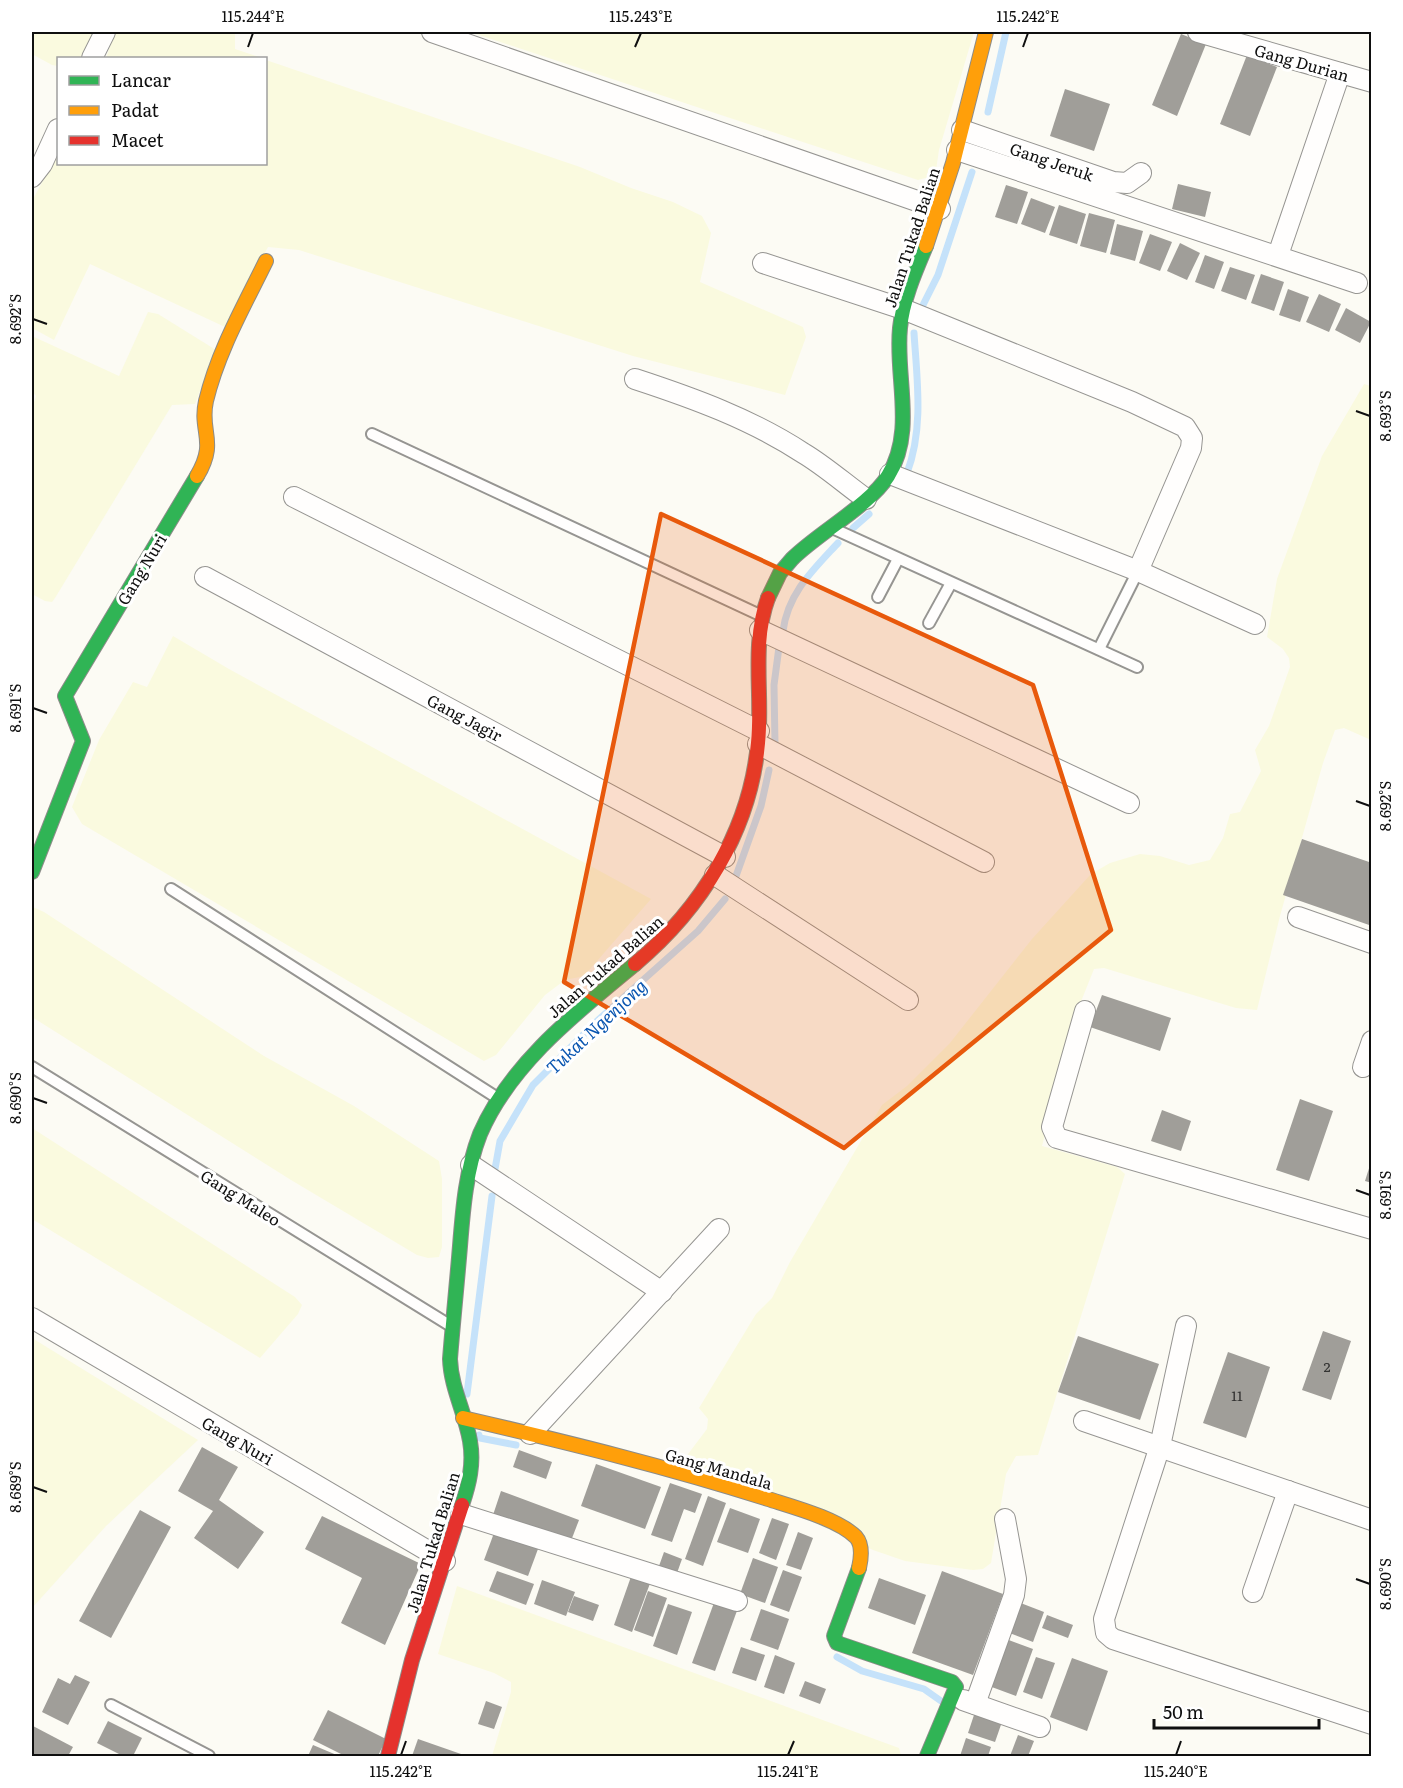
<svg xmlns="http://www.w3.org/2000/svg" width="1403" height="1788" font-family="Literata,serif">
<rect width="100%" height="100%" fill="#fcfbf4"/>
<g fill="#fafadf">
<path d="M32,32H95L83,58H58V66L52,65L32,54Z"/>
<path d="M115,32H235V49L262,58H106Z"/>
<path d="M470,32H974L939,150L936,170L929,177L918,180Z"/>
<path d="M266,60L580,167L631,188L673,202L702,216L711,233L700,282L803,327L806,337L785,395L633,356L299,250L268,247L225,327L90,264L54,340L32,328V201L58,153V164H266Z"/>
<path d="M148,312L158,314L216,350L195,404L172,405L55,598L52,602L45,601L32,594V408L36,396L32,391V336L119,376Z"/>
<path d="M1364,384L1371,386V740L1344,728L1335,730L1323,763L1280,916L1257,1010L1236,1008L1104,968L1094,969L1078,1009L1042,1146L1117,1167L1125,1174L1038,1455L1016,1456L1006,1474L991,1563L983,1569L973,1570L905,1561L873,1550L682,1462L707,1429L708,1419L699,1408L756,1314L772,1298L790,1262L882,1105L907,1086L950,1043L1032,939L1091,874L1110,863L1140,854L1160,856L1189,865L1210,860L1223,838L1230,814L1240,812L1261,771L1255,750L1269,726L1290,667L1289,658L1283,649L1267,637L1277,579L1322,456Z"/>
<path d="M173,636L229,669L651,899L584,976L565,980L545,995L496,1055L484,1061L82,824L72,807L99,740L133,682L147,687Z"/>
<path d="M33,907L44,912L264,1056L354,1106L439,1161L442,1179V1247L439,1257L428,1258L417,1255L291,1180L32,1017Z"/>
<path d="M32,1128L295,1297L302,1305L298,1314L260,1358L32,1219Z"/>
<path d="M32,1338L198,1440L106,1526L32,1608Z"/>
<path d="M457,1586L899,1748L901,1756H492L511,1692V1682L494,1673L438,1654Z"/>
</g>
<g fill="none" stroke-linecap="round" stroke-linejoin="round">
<g stroke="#c5e2fa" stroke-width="7">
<path d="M988,112L1006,32"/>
<path d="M923,305L938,275L972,172"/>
<path d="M907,473C924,428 917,380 914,333"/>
<path d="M853,528L869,514"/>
<path d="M783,631C788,593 813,570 838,543"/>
<path d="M775,744L774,685L779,647"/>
<path d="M736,876L761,806L769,770"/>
<path d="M495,1169L500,1141L533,1085L596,1022L698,931L725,899"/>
<path d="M467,1394L492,1196"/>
<path d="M479,1435L480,1438L516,1445"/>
<path d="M837,1657L862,1671L924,1689L941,1701"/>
</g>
</g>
<g fill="#a09e99">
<path d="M1181,34L1206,44L1177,116L1152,105Z"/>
<path d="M1247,55L1277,67L1250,136L1220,124Z"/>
<path d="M1065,89L1110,104L1094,151L1050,136Z"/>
<path d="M1178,184L1211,192L1205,217L1172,209Z"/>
<path d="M1006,185L1028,192L1017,224L995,217Z"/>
<path d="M1031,198L1055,207L1045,233L1021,224Z"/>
<path d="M1059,205L1086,214L1077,244L1049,235Z"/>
<path d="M1089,213L1115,220L1106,253L1080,246Z"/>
<path d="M1117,224L1143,231L1135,261L1110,254Z"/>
<path d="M1150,234L1172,242L1160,271L1139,263Z"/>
<path d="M1180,243L1200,253L1187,280L1167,271Z"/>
<path d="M1205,255L1224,262L1214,289L1195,282Z"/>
<path d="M1230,267L1255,275L1246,300L1221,291Z"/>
<path d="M1261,274L1284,282L1274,311L1251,303Z"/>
<path d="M1288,289L1309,297L1300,322L1279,315Z"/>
<path d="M1319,294L1341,304L1329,332L1306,322Z"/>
<path d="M1346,308L1371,322L1360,343L1335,330Z"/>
<path d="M1302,839L1372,863V926L1283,895Z"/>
<path d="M1102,995L1171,1018L1160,1051L1090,1027Z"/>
<path d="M1300,1099L1333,1111L1309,1181L1276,1170Z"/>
<path d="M1162,1110L1191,1121L1181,1151L1151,1141Z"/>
<path d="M1371,1162H1372V1183L1365,1181Z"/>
<path d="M1323,1331L1351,1341L1331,1400L1302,1390Z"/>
<path d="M1078,1336L1159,1364L1140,1420L1058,1392Z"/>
<path d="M1228,1352L1270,1367L1246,1438L1203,1423Z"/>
<path d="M202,1447L238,1467L219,1500L264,1532L238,1569L194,1538L213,1511L178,1491Z"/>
<path d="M519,1450L552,1462L546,1479L513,1467Z"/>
<path d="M596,1464L661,1487L645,1529L581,1506Z"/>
<path d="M670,1483L702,1494L695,1513L684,1509L672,1542L651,1535Z"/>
<path d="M501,1491L579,1520L569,1546L492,1518Z"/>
<path d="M708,1496L726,1503L703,1566L685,1559Z"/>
<path d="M730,1508L760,1519L748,1553L717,1542Z"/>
<path d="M140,1510L171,1527L111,1638L79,1621Z"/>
<path d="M322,1516L421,1564L385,1645L341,1623L362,1578L305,1549Z"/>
<path d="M772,1518L789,1524L776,1560L759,1553Z"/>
<path d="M798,1532L813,1538L801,1570L786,1565Z"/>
<path d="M494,1533L538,1549L528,1576L484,1560Z"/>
<path d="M664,1552L682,1559L677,1573L659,1566Z"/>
<path d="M753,1558L778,1567L765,1603L740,1594Z"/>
<path d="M783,1570L802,1577L789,1612L770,1605Z"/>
<path d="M497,1571L534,1584L526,1605L489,1591Z"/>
<path d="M633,1571L652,1578L632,1632L614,1625Z"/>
<path d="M942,1571L1003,1594L973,1675L912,1653Z"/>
<path d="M879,1578L926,1595L915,1625L868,1608Z"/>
<path d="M542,1580L575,1592L566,1616L534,1604Z"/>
<path d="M648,1591L667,1598L653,1637L634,1630Z"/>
<path d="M574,1596L599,1605L593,1621L568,1612Z"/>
<path d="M715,1600L738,1608L715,1671L692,1663Z"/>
<path d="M1018,1602L1044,1612L1033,1642L1007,1632Z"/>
<path d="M668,1604L692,1612L677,1655L653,1646Z"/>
<path d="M761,1609L789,1619L778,1650L750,1640Z"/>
<path d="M1047,1615L1073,1625L1068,1638L1042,1628Z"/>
<path d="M1006,1639L1033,1649L1016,1696L989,1686Z"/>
<path d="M741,1647L765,1655L756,1681L732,1673Z"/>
<path d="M775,1655L795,1663L784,1694L764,1687Z"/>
<path d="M1036,1657L1055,1663L1042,1699L1023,1692Z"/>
<path d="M1072,1658L1108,1671L1087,1731L1050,1717Z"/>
<path d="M75,1675L90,1682L68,1725L42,1712L58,1678L70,1684Z"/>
<path d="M805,1681L826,1689L820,1704L799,1696Z"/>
<path d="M486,1701L502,1707L494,1729L478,1724Z"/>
<path d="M976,1709L1003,1719L995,1742L968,1733Z"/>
<path d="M328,1710L386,1739L378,1756H345L313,1740Z"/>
<path d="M108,1721L142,1738L133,1756H123L97,1743Z"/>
<path d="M33,1726L73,1747L68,1756H32Z"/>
<path d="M1018,1735L1034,1741L1028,1756H1010Z"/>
<path d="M966,1738L991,1747L988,1756H960Z"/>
<path d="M418,1739L461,1754L460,1756H412Z"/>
<path d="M313,1745L339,1756H308Z"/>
</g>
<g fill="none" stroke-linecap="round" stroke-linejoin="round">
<g stroke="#969592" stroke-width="14">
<g id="lane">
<path d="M372,434L762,616"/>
<path d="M832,528L1137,667"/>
<path d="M878,597L898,559"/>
<path d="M929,623L951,583"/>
<path d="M1099,649L1138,571"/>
<path d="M171,889L499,1099"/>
<path d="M32,1067L451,1326"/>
<path d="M111,1705L209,1756"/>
</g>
</g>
<g stroke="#969592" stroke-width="22">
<g id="street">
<path d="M432,32L940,209"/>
<path d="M1198,32L1372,82"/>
<path d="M92,58L105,32"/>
<path d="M962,130L1113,182L1127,183L1141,173"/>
<path d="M957,150L1357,283"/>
<path d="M32,177L42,164L58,129"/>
<path d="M1278,255L1340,73"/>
<path d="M763,263L903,309L1132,402L1185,427L1192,438L1191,448L1138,571"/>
<path d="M635,379C693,398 751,419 803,453C825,466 845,484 866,499"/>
<path d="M890,474L1138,571L1255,624"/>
<path d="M294,497L759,731"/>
<path d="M205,577L725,857"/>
<path d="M760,630L1129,803"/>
<path d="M758,744L984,862"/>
<path d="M715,875L908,1000"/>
<path d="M1298,917L1372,943"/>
<path d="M1085,1011L1052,1127L1057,1138L1372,1229"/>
<path d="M1363,1067L1372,1041"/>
<path d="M471,1165L662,1292"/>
<path d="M32,1318L445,1561"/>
<path d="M1186,1326L1160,1446L1104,1619L1106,1633L1113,1639L1372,1724"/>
<path d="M1084,1421L1372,1520"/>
<path d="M530,1434L719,1229"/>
<path d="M461,1514L737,1601"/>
<path d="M1253,1592L1288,1491"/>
<path d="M963,1700L1040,1727"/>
<path d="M975,1704L1014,1595L1016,1579L1005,1519"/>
</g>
</g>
<g stroke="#8c8c89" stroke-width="16">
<g id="fast">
<path d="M768,598L780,573L792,559C818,533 870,505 888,476C916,431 895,377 900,328C903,299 915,272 926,246"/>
<path d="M32,872L83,741L65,696L197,476"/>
<path d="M462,1505C469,1484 474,1464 470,1441C465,1412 451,1388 450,1359C453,1321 457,1283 460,1246C463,1208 466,1170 480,1134C510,1064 577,1012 635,964"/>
<path d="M859,1568L834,1636L837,1643L952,1682L956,1687L927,1756"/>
</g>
</g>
<g stroke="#8c8c89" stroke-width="16">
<g id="slow">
<path d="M926,246L953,163L986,32"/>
<path d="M197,476C218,441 199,432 206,401C218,351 244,306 266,261"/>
<path d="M463,1418C566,1442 668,1467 768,1499C793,1507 838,1519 856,1537C863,1545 861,1559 859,1568"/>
</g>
</g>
<g stroke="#8c8c89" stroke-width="16">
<g id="jam">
<path d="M635,964C701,909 750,831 758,743C763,696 751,644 768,598"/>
<path d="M388,1756L412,1660L462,1505"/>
</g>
</g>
<use href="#lane" stroke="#fffefd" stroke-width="10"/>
<use href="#street" stroke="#fffefd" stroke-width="20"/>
<use href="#fast" stroke="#30b455" stroke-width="14"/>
<use href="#slow" stroke="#ff9f0a" stroke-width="14"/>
<use href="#jam" stroke="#e5322d" stroke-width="14"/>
</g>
<path fill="#e8590c" fill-opacity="0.2" stroke="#e8590c" stroke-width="4.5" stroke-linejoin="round" d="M661,514L1033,685L1111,930L844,1148L564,982Z"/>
<path fill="none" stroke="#0f0f0f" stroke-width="2" d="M248,47L253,33M635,47L641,33M1023,47L1028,33M33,319L47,324M1356,411L1370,416M33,708L47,713M1356,801L1370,806M33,1098L47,1103M1356,1190L1370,1195M33,1487L47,1492M1356,1579L1370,1584M401,1755L406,1741M788,1755L794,1741M1176,1755L1181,1741"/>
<g text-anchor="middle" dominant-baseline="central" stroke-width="6" stroke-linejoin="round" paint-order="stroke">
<g font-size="14" fill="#333332">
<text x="1327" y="1366">2</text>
<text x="1237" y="1395">11</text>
</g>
<g font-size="16" fill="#0f0f0f" stroke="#fff">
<text transform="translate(1302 62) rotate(16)">Gang Durian</text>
<text transform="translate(1052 161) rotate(19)">Gang Jeruk</text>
<text transform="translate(911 237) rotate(-72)">Jalan Tukad Balian</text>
<text transform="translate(141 569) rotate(-59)">Gang Nuri</text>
<text transform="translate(465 717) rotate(28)">Gang Jagir</text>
<text transform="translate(605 966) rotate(-41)">Jalan Tukad Balian</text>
<text transform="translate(241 1197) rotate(32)">Gang Maleo</text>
<text transform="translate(238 1440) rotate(30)">Gang Nuri</text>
<text transform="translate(719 1468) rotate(16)">Gang Mandala</text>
<text transform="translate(432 1542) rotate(-73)">Jalan Tukad Balian</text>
</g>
<g font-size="18" font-style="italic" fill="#0955b0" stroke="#fff">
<text transform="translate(596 1026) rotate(-43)">Tukat Ngenjong</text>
</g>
</g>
<rect width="1403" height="1788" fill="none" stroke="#ffffff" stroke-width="66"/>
<rect x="57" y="57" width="210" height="108" fill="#ffffff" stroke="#9f9f9f" stroke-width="1.5"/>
<rect x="69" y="76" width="30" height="9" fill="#30b455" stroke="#9f9f9f" stroke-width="1.5"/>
<text x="111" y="87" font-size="18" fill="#0f0f0f">Lancar</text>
<rect x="69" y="106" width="30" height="9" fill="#ff9f0a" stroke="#9f9f9f" stroke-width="1.5"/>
<text x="111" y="117" font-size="18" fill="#0f0f0f">Padat</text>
<rect x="69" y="136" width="30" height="9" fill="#e5322d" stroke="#9f9f9f" stroke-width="1.5"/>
<text x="111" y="147" font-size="18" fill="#0f0f0f">Macet</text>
<path d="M1154 1719v9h165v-9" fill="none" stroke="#0f0f0f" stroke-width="3"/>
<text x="1163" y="1719" font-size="18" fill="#0f0f0f" stroke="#ffffff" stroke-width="4.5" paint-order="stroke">50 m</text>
<rect x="33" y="33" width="1337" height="1722" fill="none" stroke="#0f0f0f" stroke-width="2"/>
<g font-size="15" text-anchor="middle" fill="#0f0f0f">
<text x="253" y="22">115.244°E</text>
<text x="641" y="22">115.243°E</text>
<text x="1028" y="22">115.242°E</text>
<text transform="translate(16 319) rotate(-90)" y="5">8.692°S</text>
<text transform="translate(1386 416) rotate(-90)" y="5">8.693°S</text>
<text transform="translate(16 708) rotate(-90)" y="5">8.691°S</text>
<text transform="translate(1386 806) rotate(-90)" y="5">8.692°S</text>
<text transform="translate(16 1098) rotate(-90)" y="5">8.690°S</text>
<text transform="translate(1386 1195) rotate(-90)" y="5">8.691°S</text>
<text transform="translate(16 1487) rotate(-90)" y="5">8.689°S</text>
<text transform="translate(1386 1584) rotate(-90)" y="5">8.690°S</text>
<text x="401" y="1777">115.242°E</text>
<text x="788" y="1777">115.241°E</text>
<text x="1176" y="1777">115.240°E</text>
</g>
</svg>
